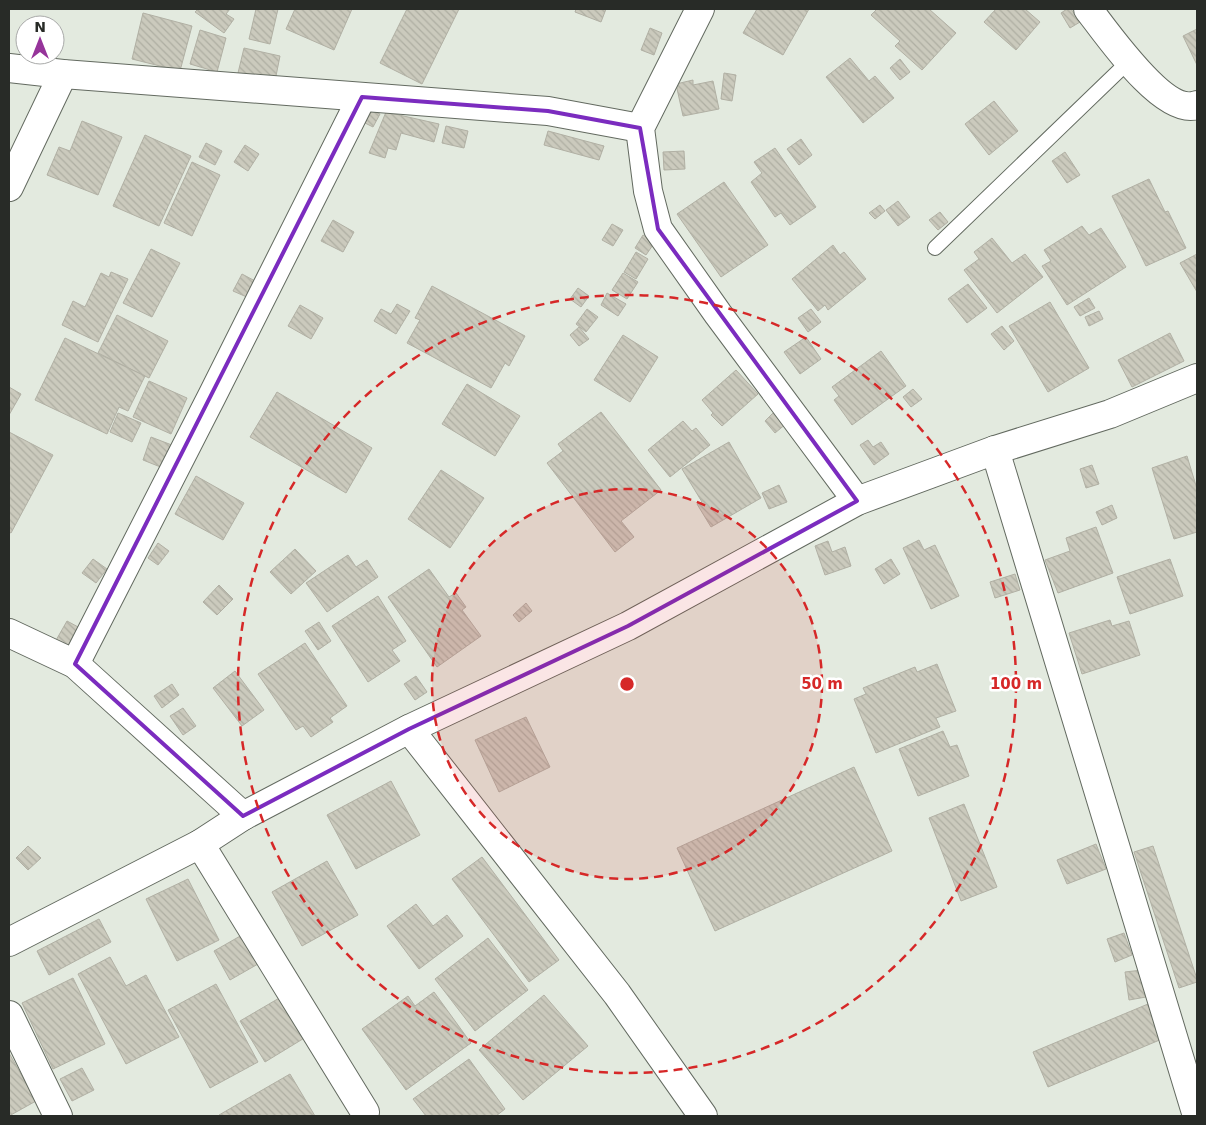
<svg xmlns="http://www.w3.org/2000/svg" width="1206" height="1125" font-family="'DejaVu Sans',sans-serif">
<defs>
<pattern id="building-back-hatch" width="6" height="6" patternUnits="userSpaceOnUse" patternTransform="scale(1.25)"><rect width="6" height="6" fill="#cbcabd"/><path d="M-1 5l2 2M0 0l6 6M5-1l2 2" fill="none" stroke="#aeaea2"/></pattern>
</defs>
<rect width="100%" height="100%" fill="#e3eadf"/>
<g fill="url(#building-back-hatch)" stroke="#b1b0a4">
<path d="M198,9H230L226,14L234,19L224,33L195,12Z"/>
<path d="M256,9H278L270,44L249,39Z"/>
<path d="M295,9H352L334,50L286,29Z"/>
<path d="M407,9H459L422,84L380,63Z"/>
<path d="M576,9H606L601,22L575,12Z"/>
<path d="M757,9H809L783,55L743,33Z"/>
<path d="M877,9H929L956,33L922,70L895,46L900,41L871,15Z"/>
<path d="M996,9H1025L1040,22L1016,50L984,22Z"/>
<path d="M1067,9H1071L1080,22L1070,28L1061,13Z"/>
<path d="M143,13L192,26L180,71L132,59Z"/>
<path d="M650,28L662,33L654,55L641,50Z"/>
<path d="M1197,29V65L1183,36Z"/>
<path d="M200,30L226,38L217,72L190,64Z"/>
<path d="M244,48L280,56L275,81L238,73Z"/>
<path d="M850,58L869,81L875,76L894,98L863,123L826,77Z"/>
<path d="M900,59L910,72L900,80L890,68Z"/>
<path d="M724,73L736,75L732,101L721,99Z"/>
<path d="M693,80V85L713,81L719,109L683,116L676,84Z"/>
<path d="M994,101L1018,131L989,155L965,124Z"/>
<path d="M372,111L380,114L373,127L365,123Z"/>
<path d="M386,112L439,124L434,142L401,133L396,150L388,148L385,158L369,153Z"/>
<path d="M82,121L122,137L98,195L47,175L59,147L70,151Z"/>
<path d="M446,126L468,131L464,148L442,143Z"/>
<path d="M548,131L604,146L599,160L544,145Z"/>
<path d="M145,135L191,156L159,226L113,206Z"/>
<path d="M801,139L812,155L799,165L787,149Z"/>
<path d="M206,143L222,151L215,165L199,157Z"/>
<path d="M245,145L259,154L248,171L234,162Z"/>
<path d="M775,148L816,207L790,225L781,213L775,217L751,182L762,173L754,162Z"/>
<path d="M684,151L685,169L664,170L663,152Z"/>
<path d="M1065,152L1080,175L1067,183L1052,161Z"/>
<path d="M192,162L220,175L192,236L164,223Z"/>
<path d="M1149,179L1165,212L1168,211L1186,248L1146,266L1112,196Z"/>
<path d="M724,182L768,245L721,277L677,214Z"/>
<path d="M898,201L910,217L898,226L886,210Z"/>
<path d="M880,205L885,211L875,219L869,213Z"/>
<path d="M940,212L948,222L938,230L929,220Z"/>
<path d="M333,220L354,232L343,252L321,241Z"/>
<path d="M612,224L623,230L613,246L602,240Z"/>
<path d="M1082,226L1089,235L1101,228L1126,267L1067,305L1042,266L1051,261L1044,250Z"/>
<path d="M643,235L655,242L646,255L635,248Z"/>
<path d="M992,238L1012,263L1025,254L1043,277L997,313L964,270L979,259L974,252Z"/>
<path d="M833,245L840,255L844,252L866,279L828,310L825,305L818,311L792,279Z"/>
<path d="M151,249L180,263L152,317L123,303Z"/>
<path d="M636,252L648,259L636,279L624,272Z"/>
<path d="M1197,254V292L1180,263Z"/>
<path d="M111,272L128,279L98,342L62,325L73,301L85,307L101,273L109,277Z"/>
<path d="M623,273L638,282L627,299L612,290Z"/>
<path d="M242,274L257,282L249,298L233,291Z"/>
<path d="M968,284L987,308L967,323L948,299Z"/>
<path d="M432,286L525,336L509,366L505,363L491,388L407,343L420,320L415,318Z"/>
<path d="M578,288L589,296L581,307L570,299Z"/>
<path d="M607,293L626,304L618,316L601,305Z"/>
<path d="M1089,298L1095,308L1080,316L1074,307Z"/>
<path d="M1050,302L1089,368L1048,392L1009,326Z"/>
<path d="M397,304L410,311L396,334L374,321L381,309L391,314Z"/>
<path d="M300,305L323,318L311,339L288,326Z"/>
<path d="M587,309L598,317L586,332L576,324Z"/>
<path d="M811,309L821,322L808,332L798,318Z"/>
<path d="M1099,311L1103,319L1089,326L1085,317Z"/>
<path d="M117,315L168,341L149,378L98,353Z"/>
<path d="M1002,326L1014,341L1004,350L991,334Z"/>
<path d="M579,327L589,339L579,346L570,335Z"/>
<path d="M1170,333L1184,361L1132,387L1118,360Z"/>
<path d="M623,335L658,357L630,402L594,380Z"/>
<path d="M806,337L821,359L800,374L784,352Z"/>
<path d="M65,338L145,376L128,411L119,407L107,434L35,400Z"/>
<path d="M881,351L906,386L852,425L834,400L839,396L832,387Z"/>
<path d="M736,370L758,394L722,426L711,415L713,413L702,400Z"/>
<path d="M149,381L187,398L171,434L133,417Z"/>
<path d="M467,384L520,416L495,456L442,424Z"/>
<path d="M9,387L21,394L9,415Z"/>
<path d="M913,389L922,399L911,407L903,397Z"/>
<path d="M277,392L372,448L346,493L250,437Z"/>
<path d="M775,411L787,423L775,433L765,421Z"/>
<path d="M601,412L661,490L621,521L634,537L615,552L547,463L563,451L558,444Z"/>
<path d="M118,413L141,423L132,442L110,432Z"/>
<path d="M683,421L692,431L696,428L710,445L670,477L648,450Z"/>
<path d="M9,432L53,455L11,533L9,532Z"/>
<path d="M151,437L177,447L168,470L143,460Z"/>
<path d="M868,440L873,447L881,442L889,454L874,465L860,445Z"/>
<path d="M729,442L761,498L711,527L697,504L702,502L682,469Z"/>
<path d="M1187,456L1197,489V532L1174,539L1152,468Z"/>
<path d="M1092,465L1099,484L1086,488L1080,469Z"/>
<path d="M441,470L484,498L450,548L408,519Z"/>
<path d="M196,476L244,503L223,540L175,514Z"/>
<path d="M779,485L787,502L769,509L762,493Z"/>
<path d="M1112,505L1117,518L1102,525L1096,512Z"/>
<path d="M1096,527L1113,573L1058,593L1045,560L1070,551L1066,538Z"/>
<path d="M919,540L924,550L935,545L959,596L931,609L903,548Z"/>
<path d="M828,541L832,552L845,547L851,566L825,575L815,546Z"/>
<path d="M158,543L169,551L158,565L148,558Z"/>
<path d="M295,549L316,571L291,594L270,572Z"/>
<path d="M348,555L356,567L367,560L378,577L327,612L306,583Z"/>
<path d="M93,559L107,569L96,583L82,573Z"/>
<path d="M891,559L900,574L884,584L875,569Z"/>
<path d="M1170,559L1183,596L1130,614L1117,577Z"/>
<path d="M429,569L449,597L456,593L466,607L462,610L481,636L437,667L388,597Z"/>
<path d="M1015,574L1020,590L995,598L990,582Z"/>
<path d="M219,585L233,599L217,615L203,602Z"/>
<path d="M378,596L406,641L392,650L400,661L368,682L332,626Z"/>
<path d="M526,603L532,611L519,622L513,615Z"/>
<path d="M1110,620L1112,626L1129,621L1140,655L1082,674L1069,633Z"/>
<path d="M67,621L80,628L68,650L55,642Z"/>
<path d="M319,622L331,641L318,650L305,631Z"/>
<path d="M305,643L347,706L330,718L333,722L311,737L303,726L296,730L258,674Z"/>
<path d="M937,664L956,711L936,718L940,727L876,753L854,699L866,694L863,688L915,667L917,672Z"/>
<path d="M235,671L264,710L242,726L213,688Z"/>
<path d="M416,676L427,692L415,700L404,684Z"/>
<path d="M172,684L179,695L162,708L154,696Z"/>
<path d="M183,708L196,726L183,735L170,716Z"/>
<path d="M526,717L550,767L499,792L475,740Z"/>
<path d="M943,731L950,747L957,745L969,776L918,796L899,749Z"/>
<path d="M854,767L892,851L715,931L677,848Z"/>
<path d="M391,781L420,835L356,869L327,815Z"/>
<path d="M964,804L997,887L961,901L929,818Z"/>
<path d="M1096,844L1106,869L1067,884L1057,860Z"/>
<path d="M28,846L41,858L28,870L16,858Z"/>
<path d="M1153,846L1197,979V982L1179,988L1134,852Z"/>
<path d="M482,857L559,960L529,982L452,879Z"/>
<path d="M327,861L358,915L302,946L272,892Z"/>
<path d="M188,879L219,940L177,961L146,899Z"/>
<path d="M416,904L433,926L447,915L463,936L419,969L387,926Z"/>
<path d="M99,919L111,942L49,975L37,951Z"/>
<path d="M1124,933L1132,955L1115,962L1107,939Z"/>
<path d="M242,935L258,964L230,980L214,951Z"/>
<path d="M488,938L528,990L475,1031L435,979Z"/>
<path d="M110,957L126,986L146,975L179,1037L126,1064L78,974Z"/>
<path d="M1142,970L1146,997L1129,1000L1125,972Z"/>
<path d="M73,978L105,1044L53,1069L22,1003Z"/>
<path d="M216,984L258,1062L210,1088L168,1010Z"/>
<path d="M434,992L471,1043L406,1090L362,1029L408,996L415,1006Z"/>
<path d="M544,995L588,1046L523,1100L479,1050Z"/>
<path d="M281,997L306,1037L265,1062L240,1021Z"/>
<path d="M1148,1004L1162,1039L1048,1087L1033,1052Z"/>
<path d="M9,1053L36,1101L9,1116Z"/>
<path d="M469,1059L505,1109L496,1116H426L413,1099Z"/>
<path d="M82,1068L94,1090L72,1101L60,1079Z"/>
<path d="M290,1074L315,1116H220L219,1115Z"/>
</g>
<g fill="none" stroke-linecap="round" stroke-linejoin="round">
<g stroke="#636a60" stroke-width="16">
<path id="lane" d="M935,248L1128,62"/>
</g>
<g stroke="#636a60" stroke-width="30">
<g id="street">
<path d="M700,9L640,128L648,191L658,229L718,314L857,501"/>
<path d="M1088,9C1106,32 1164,117 1197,105"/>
<path d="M9,68L63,74L548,111L640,128"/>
<path d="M9,187L63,74"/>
<path d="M995,450L1197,1116"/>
<path d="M9,633L75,664L243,816"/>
<path d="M75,664L212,396L362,97"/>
<path d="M409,729L617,994L703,1116"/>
<path d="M200,844L365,1112"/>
<path d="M9,942L200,844L243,816L409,729L628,626L857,501L995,450L1110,414L1197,378"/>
<path d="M9,1015L58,1116"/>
</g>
</g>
<use href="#lane" stroke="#fff" stroke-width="14"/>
<use href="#street" stroke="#fff" stroke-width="28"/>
</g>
<path fill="none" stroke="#7b2cbf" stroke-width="4" stroke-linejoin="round" d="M362,97L548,111L640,128L658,229L857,501L628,626L409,729L243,816L75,664Z"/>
<circle cx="627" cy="684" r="195" fill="#d62828" fill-opacity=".12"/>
<g fill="none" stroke="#d62828" stroke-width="2.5" stroke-dasharray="9 6">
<circle cx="627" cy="684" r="195"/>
<circle cx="627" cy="684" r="389"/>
</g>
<circle cx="627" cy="684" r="8" fill="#d62828" stroke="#fff" stroke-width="2.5"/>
<g font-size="15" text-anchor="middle" font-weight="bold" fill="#d62828" stroke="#fff" stroke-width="5" stroke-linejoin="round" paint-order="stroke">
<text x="822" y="689">50 m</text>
<text x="1016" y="689">100 m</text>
</g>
<rect width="1206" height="1125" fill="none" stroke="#282b27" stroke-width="20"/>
<g transform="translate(40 40)"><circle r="24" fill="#ffffff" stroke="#a9aaa9"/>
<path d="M0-4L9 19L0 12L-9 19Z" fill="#96349a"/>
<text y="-8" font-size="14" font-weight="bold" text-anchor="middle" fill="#282b27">N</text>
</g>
</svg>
